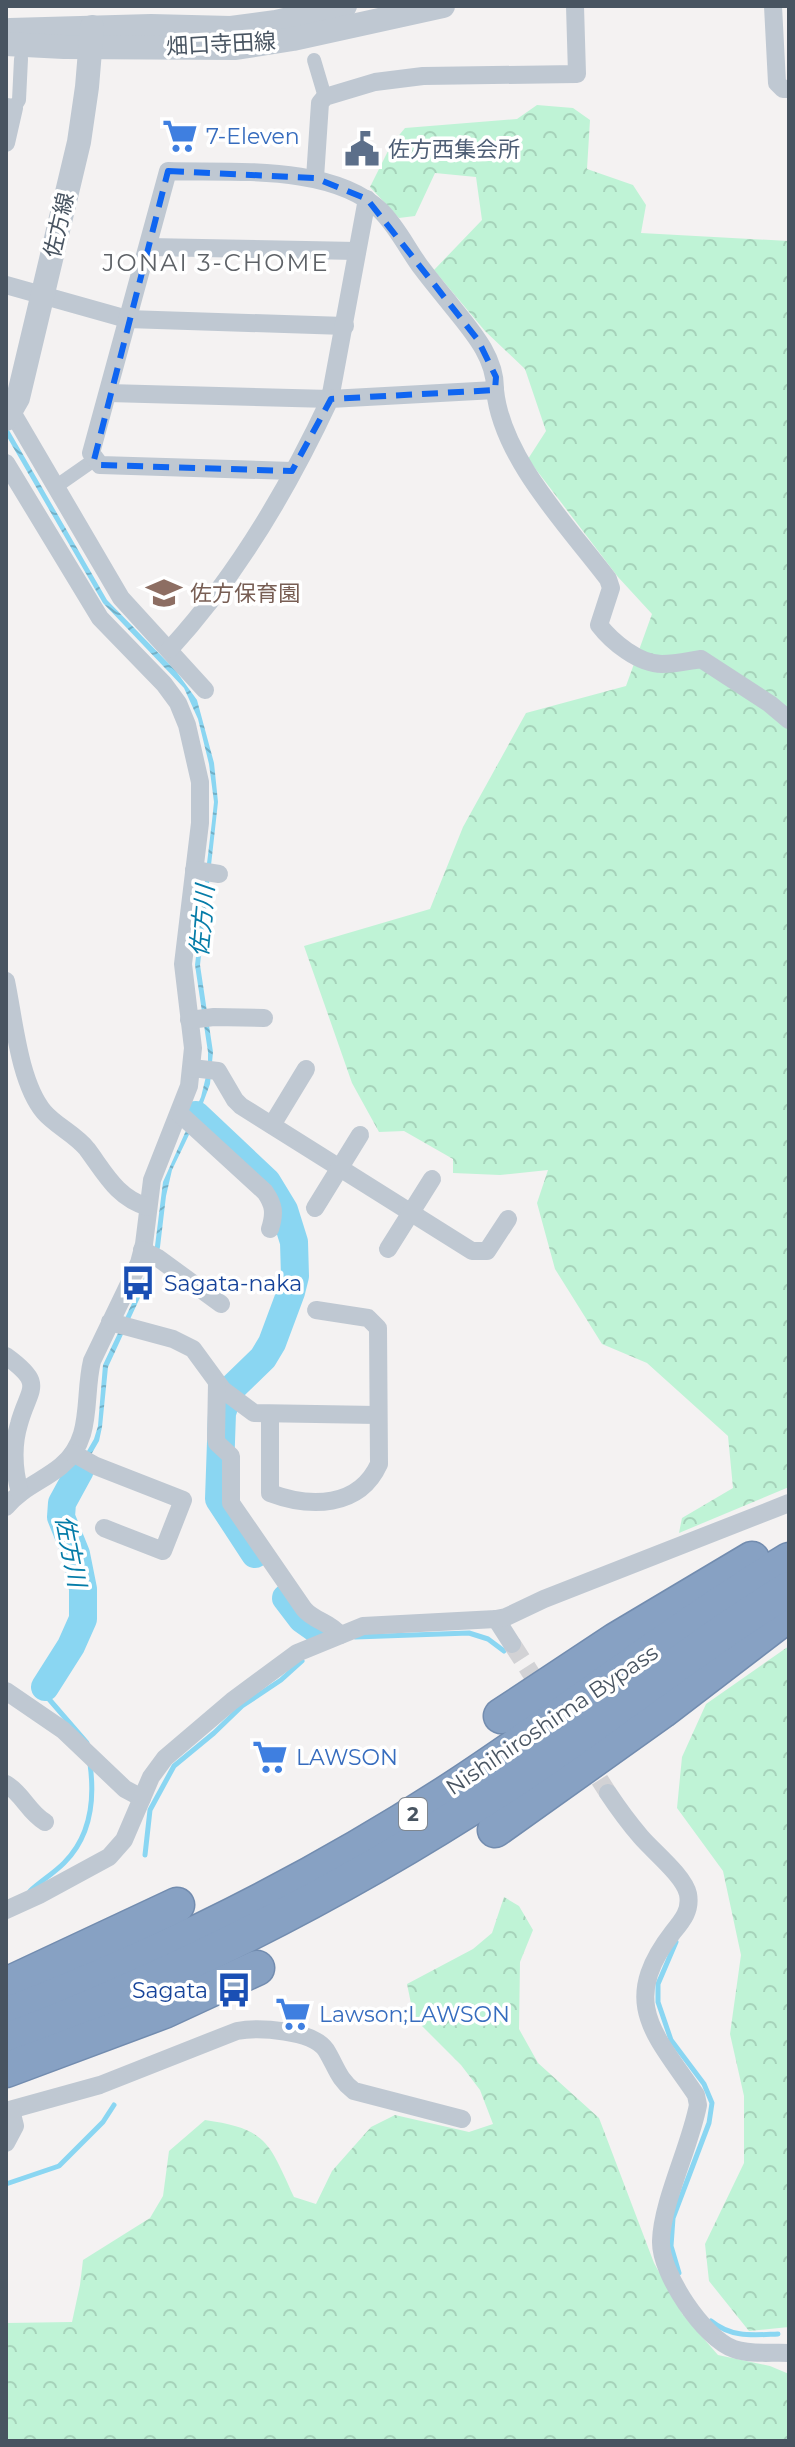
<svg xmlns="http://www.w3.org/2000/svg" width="795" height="2447" font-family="Montserrat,'Noto Sans JP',sans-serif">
<defs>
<pattern id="forest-crowns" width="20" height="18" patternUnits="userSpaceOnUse" patternTransform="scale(2)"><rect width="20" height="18" fill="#bff3d6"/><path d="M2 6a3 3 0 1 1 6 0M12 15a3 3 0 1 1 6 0" fill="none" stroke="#a6d2ba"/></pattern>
<pattern id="water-waves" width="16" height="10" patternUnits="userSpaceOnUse" patternTransform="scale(2)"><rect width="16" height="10" fill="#8ad6f2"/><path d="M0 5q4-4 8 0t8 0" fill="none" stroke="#73b0c7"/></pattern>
</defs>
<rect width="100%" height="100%" fill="#f4f2f2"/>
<g fill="url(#forest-crowns)">
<path d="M537,105L573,108L590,120L587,169L633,185L646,205L641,233L789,241V1487L679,1533L682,1518L733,1488L728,1436L647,1363L602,1344L555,1269L537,1203L548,1170L500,1175L453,1173V1159L404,1131L379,1132L352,1083L304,946L430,909L463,827L526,713L626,686L652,614L618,577L528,459L546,431L525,369L485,331L434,270L482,220L476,177L435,173L415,216L399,218L370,187L391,145L405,128L517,119Z"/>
<path d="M789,1646V2327L749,2331L709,2281L705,2244L744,2163V2096L730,2034L741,1955L723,1871L677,1808L682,1757L706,1704Z"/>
<path d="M504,1897L519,1906L533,1930L520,1962L519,2029L538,2063L599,2118L654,2263L683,2315L718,2355L770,2366L789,2374V2441H6V2323L72,2322L80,2285L83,2260L150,2218L163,2196L169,2151L205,2120C268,2129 269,2143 294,2197L316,2204L332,2171L371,2127L395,2115L469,2132L493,2124L480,2090L461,2065L414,2018L407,1984L473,1949L492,1933Z"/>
</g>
<path fill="url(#water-waves)" d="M6,425L107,600L176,671L197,700L214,763L218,802L200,965L213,1052L210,1084L199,1114L172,1170L166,1196L160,1247L155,1265L108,1367L102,1427L99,1441L70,1491L65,1489L94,1439L98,1426L103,1365L151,1263L155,1246L163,1182L201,1097L208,1068V1052L195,965L212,821L214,802L209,764L198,719L184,688L103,603L6,435Z"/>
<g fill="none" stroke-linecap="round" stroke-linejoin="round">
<g stroke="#8ad6f2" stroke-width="5">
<path d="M308,1623L311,1629L309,1639"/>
<path d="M355,1637L469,1633L488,1639L504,1651"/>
<path d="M45,1687L48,1698L87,1743"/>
<path d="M145,1855L150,1810L174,1766L214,1733L242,1706L281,1680L302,1661"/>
<path d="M30,1891C41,1881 54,1873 64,1863C91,1836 95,1800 90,1764"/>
<path d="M676,1942L658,1984V2002L671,2040L704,2084L712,2103L709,2123L673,2218L671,2246L679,2273"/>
<path d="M6,2184L59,2166L103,2122L114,2105"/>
<path d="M711,2321C732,2338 753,2335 778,2334"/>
</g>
<g stroke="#8ad6f2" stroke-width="28">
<path d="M196,1115L267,1182L284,1210L294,1242L295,1276L291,1292L272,1343L263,1358L230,1390L222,1413L219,1499L255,1554"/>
<path d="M286,1598L302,1619L319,1631"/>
<path d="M45,1687L71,1646L83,1619V1589L76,1554L61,1517L62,1503L80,1470"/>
</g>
<g stroke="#d2d2d5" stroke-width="18" stroke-dasharray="18 9" stroke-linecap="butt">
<path d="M512,1644L545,1695"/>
<path d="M585,1757L608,1793"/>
</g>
<g stroke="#728caf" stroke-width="37">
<g id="motorway">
<path d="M501,1716L616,1640L752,1559"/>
<path d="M495,1830L662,1711L786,1616"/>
<path d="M6,1985L177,1905"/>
<path d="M6,2015C162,1955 313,1880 454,1788C567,1714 674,1630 789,1560"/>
<path d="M6,2041C183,1973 352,1887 511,1782C605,1720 693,1648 789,1589"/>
<path d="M6,2070L164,2011L257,1968"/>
</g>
</g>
<g stroke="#bfc8d2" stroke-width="14">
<path d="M314,60L325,97"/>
<path d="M14,108L19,100L21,59"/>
<path d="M61,483L94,460"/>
</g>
<g stroke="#bfc8d2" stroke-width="18">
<path d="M773,6L777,83L783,89H789"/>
<path d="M6,107L14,108L6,143"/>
<path d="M315,178L320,103L325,97L375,82L423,76L577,74L575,6"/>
<path d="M148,247L357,251"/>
<path d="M6,285L127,319L345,326"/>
<path d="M108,393L330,399L367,199"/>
<path d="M12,412L121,598L205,690"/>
<path d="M6,463L100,618L164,684L178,703L187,725L200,782V823L183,964L193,1048L189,1086L152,1180L144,1244L139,1263L92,1361C83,1398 94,1439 61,1466C43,1481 21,1488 6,1507"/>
<path d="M292,471L100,465L91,453L168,171C233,173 333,164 381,211C397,227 407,248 420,266C429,278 438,289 447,300C468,327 496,355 495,390"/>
<path d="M170,649C237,576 288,489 330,399L495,390C502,459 568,526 608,579L611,588L599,625C612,642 639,664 662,664C675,664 688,661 701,659L770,704L789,720"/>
<path d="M194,870L219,874"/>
<path d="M6,981C14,1019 19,1082 44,1112C56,1126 75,1134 87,1149C105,1173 117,1198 148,1207"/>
<path d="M189,1020L214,1017L264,1018"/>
<path d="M192,1068L218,1071L235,1100L241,1106L472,1251H487L508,1219"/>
<path d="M180,1114L265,1192C274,1205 275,1213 270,1229"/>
<path d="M272,1125L306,1069"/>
<path d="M315,1208L360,1135"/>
<path d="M388,1249L432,1179"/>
<path d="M142,1250L158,1258L221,1304"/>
<path d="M110,1322L173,1339L193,1349L223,1390L254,1413L377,1415"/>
<path d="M6,1356C46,1385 29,1387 19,1424C12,1447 14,1471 20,1493"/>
<path d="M217,1383L216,1438L217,1443L231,1456V1503L304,1609C314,1621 330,1622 340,1635"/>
<path d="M270,1414V1493C310,1508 359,1508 379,1464L378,1328L368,1318L316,1310"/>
<path d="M73,1453L96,1466L183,1500L163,1551L104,1528"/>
<path d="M496,1619L512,1644"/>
<path d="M6,1691L63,1730L125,1789L142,1798"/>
<path d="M6,1784C23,1794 28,1812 45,1822"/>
<path d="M608,1793C618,1808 629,1823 641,1837C654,1852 684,1876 688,1894C691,1910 683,1920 673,1932C618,2003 655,2034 696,2095L698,2105C690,2147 662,2202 661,2241C660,2273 704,2339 734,2349C751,2355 771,2352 789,2353"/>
<path d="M6,1910L39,1895L109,1857L124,1840L151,1777L165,1758L232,1701L297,1653L363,1626L496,1619L506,1617L544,1599L789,1503"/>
<path d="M6,2111L100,2085L237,2031C258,2027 313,2030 326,2050C336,2066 338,2079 354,2091L462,2119"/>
<path d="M6,2143L15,2126L11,2110"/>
</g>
<g stroke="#bfc8d2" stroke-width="24">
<path d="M10,30L151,26L231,28L276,22L345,6"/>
<path d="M6,44L64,47L236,48L293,39L443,6"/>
<path d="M6,419L18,398L79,142L87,87L92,27"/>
</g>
<use href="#motorway" stroke="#87a1c3" stroke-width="34"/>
</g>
<path fill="none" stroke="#0f65f1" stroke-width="6" stroke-dasharray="16 10" stroke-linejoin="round" d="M168,171L315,178L367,199L478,340L496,377L495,390L331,399L292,471L100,465L94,460Z"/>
<defs>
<g id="supermarket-bare" transform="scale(2.76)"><path d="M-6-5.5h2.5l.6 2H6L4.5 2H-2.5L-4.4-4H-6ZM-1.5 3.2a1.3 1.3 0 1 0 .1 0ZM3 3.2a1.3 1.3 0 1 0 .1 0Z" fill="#3f7fe0" stroke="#fff" stroke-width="2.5" paint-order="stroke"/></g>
<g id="civic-bare" transform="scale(2.76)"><path d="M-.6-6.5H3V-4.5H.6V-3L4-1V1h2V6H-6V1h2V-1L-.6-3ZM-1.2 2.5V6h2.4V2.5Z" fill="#5c6f8a" stroke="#fff" stroke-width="2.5" paint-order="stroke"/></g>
<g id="school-bare" transform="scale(2.76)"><path d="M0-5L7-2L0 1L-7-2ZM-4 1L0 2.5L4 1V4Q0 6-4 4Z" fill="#8d6e63" stroke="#fff" stroke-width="2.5" paint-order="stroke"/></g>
<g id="bus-bare" transform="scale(2.76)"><path d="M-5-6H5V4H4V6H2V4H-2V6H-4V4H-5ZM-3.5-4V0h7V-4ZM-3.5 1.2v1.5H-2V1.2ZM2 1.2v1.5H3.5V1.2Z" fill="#1a4fb4" stroke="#fff" stroke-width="2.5" paint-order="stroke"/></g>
</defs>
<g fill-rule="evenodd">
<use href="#supermarket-bare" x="180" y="136"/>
<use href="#civic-bare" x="362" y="149"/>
<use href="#school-bare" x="164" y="593"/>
<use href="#bus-bare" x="138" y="1283"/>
<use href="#supermarket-bare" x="270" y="1757"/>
<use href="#bus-bare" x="234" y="1990"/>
<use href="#supermarket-bare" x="293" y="2014"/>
</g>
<g text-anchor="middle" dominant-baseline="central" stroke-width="7" stroke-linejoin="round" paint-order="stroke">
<rect fill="#fff" stroke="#7f8790" stroke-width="2" x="399" y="1798" width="28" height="32" rx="6"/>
<g font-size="20" font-weight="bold" fill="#485461">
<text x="413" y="1814">2</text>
</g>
<g font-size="22" fill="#485461" stroke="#fff">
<text transform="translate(221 44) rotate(-3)">畑口寺田線</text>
<text transform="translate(59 225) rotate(-77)">佐方線</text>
<text transform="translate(552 1720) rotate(-34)">Nishihiroshima Bypass</text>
</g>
<g font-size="22" fill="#366cbe" stroke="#fff" text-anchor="start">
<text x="206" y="136">7-Eleven</text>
<text x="296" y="1757">LAWSON</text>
<text x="319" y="2014">Lawson;LAWSON</text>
</g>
<g font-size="22" fill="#4e5e75" stroke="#fff" text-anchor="start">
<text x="388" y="149">佐方西集会所</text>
</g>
<g font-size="22" fill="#785e54" stroke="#fff" text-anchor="start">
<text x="190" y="593">佐方保育園</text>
</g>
<g font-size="22" fill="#164399" stroke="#fff" text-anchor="start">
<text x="164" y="1283">Sagata-naka</text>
<text x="208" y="1990" text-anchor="end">Sagata</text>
</g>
<g font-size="24" letter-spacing="2" fill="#5e6267" stroke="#fff">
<text x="216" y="262">JONAI 3-CHOME</text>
</g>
<g font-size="24" font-style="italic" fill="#057ca8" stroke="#fff">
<text transform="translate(202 921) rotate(-85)">佐方川</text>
<text transform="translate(71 1551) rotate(79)">佐方川</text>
</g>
</g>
<rect width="795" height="2447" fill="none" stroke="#485461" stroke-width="16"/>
</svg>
